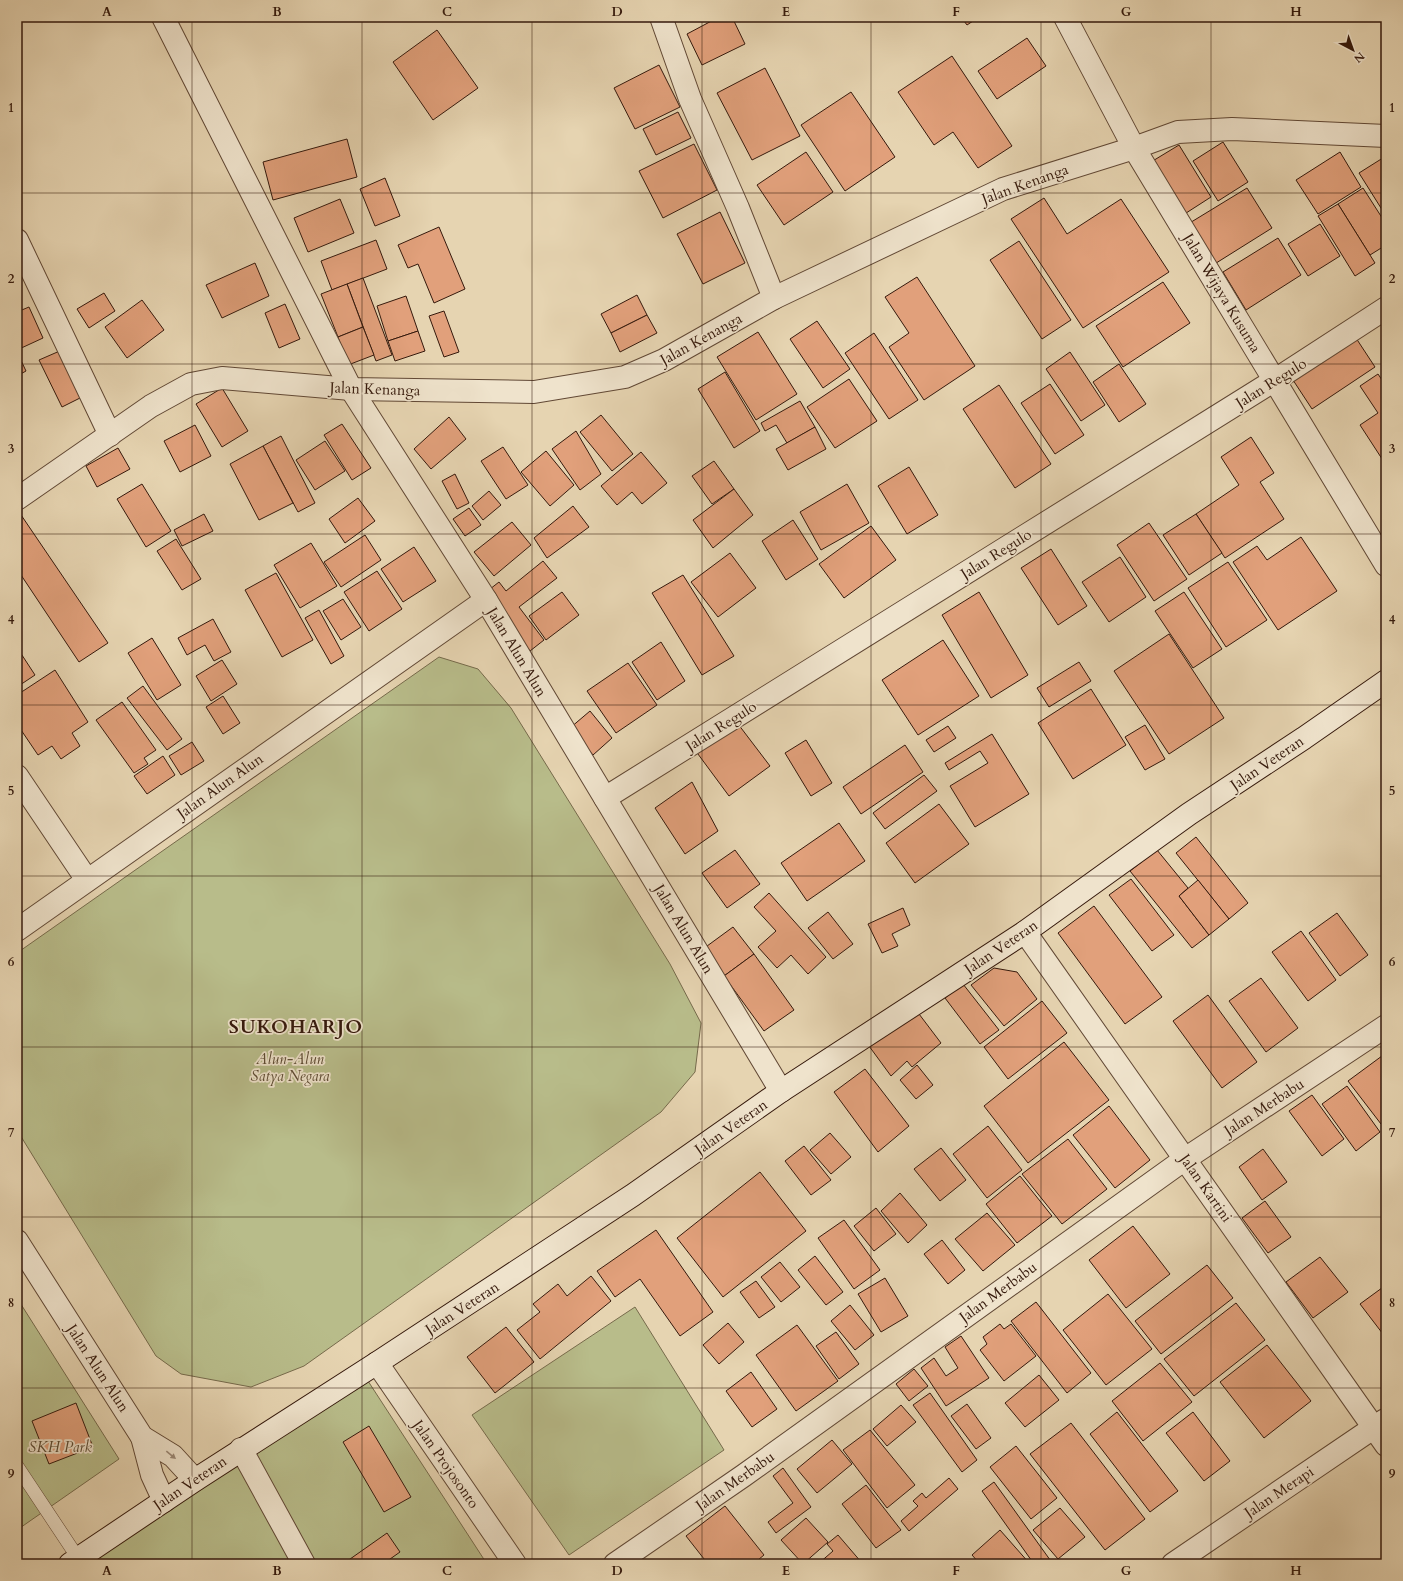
<svg xmlns="http://www.w3.org/2000/svg" width="1403" height="1581" font-family="Cardo,serif">
<rect width="100%" height="100%" fill="#e6d4b1"/>
<filter id="stains"><feTurbulence type="fractalNoise" baseFrequency=".005" numOctaves="4"/><feColorMatrix values="0 0 0 0 .2 0 0 0 0 .09 0 0 0 0 .02 0 0 0 .5 -.17"/></filter>
<radialGradient id="worn" r=".72"><stop offset=".6" stop-color="#630" stop-opacity="0"/><stop offset="1" stop-color="#630" stop-opacity=".3"/></radialGradient>
<g fill="#b8bc8a" stroke="#766a4b">
<path d="M439,657L478,669L511,708L670,964L701,1023L695,1072L661,1112L304,1366L251,1387L181,1374L156,1356L17,1130V953Z"/>
<path d="M17,1298L119,1459L17,1530Z"/>
<path d="M635,1307L724,1450L569,1555L472,1415Z"/>
<path d="M368,1381L487,1564H81Z"/>
</g>
<g fill="#e1a07b" stroke="#35190c">
<path d="M719,17H732L745,44L702,65L687,34Z"/>
<path d="M961,17H979L967,25Z"/>
<path d="M437,30L478,88L433,120L393,62Z"/>
<path d="M1027,38L1046,66L997,99L978,71Z"/>
<path d="M952,56L1012,146L978,168L953,132L934,145L898,92Z"/>
<path d="M659,65L680,107L635,129L614,88Z"/>
<path d="M765,68L800,136L752,160L717,93Z"/>
<path d="M851,92L895,157L845,191L801,125Z"/>
<path d="M678,112L691,138L656,155L643,129Z"/>
<path d="M347,139L357,177L273,200L263,162Z"/>
<path d="M1223,142L1248,182L1218,201L1193,161Z"/>
<path d="M694,144L717,190L663,218L639,171Z"/>
<path d="M1179,145L1211,197L1183,215L1151,162Z"/>
<path d="M806,152L833,192L784,225L757,185Z"/>
<path d="M1340,152L1361,187L1318,214L1296,180Z"/>
<path d="M1386,156V216L1359,173Z"/>
<path d="M385,178L400,216L375,226L360,189Z"/>
<path d="M1247,188L1272,228L1213,265L1188,224Z"/>
<path d="M1363,188L1386,224V245L1370,255L1338,204Z"/>
<path d="M1044,198L1067,234L1121,199L1169,272L1083,328L1011,219Z"/>
<path d="M340,199L354,233L308,252L294,218Z"/>
<path d="M1338,204L1375,263L1355,276L1318,216Z"/>
<path d="M720,212L745,263L703,284L677,234Z"/>
<path d="M1320,224L1340,256L1308,276L1288,244Z"/>
<path d="M439,227L465,289L434,303L418,264L408,268L398,245Z"/>
<path d="M1278,238L1301,275L1246,310L1223,272Z"/>
<path d="M376,240L387,269L332,290L321,261Z"/>
<path d="M1019,241L1071,320L1042,339L990,260Z"/>
<path d="M255,263L269,296L222,318L206,285Z"/>
<path d="M917,277L975,366L924,400L889,347L909,333L885,297Z"/>
<path d="M363,278L392,355L376,361L347,284Z"/>
<path d="M1163,282L1190,323L1123,367L1096,326Z"/>
<path d="M347,284L363,327L338,337L321,294Z"/>
<path d="M104,293L115,311L89,328L77,309Z"/>
<path d="M637,295L647,315L611,333L601,314Z"/>
<path d="M406,296L418,331L388,341L377,306Z"/>
<path d="M142,300L164,330L127,358L105,327Z"/>
<path d="M285,304L300,339L279,348L265,313Z"/>
<path d="M29,307L43,338L17,350V312Z"/>
<path d="M444,311L459,352L444,357L429,316Z"/>
<path d="M647,315L657,333L620,352L611,333Z"/>
<path d="M817,321L850,369L823,388L790,339Z"/>
<path d="M363,327L374,355L348,365L338,337Z"/>
<path d="M418,331L425,351L395,361L388,341Z"/>
<path d="M758,332L797,394L756,420L717,357Z"/>
<path d="M874,333L918,400L889,419L845,353Z"/>
<path d="M1354,335L1375,367L1312,409L1291,377Z"/>
<path d="M62,350L84,396L62,407L39,360Z"/>
<path d="M17,352L26,371L17,376Z"/>
<path d="M1070,352L1105,405L1081,421L1046,369Z"/>
<path d="M1119,364L1146,404L1119,422L1093,382Z"/>
<path d="M725,372L760,431L734,448L698,389Z"/>
<path d="M1378,374L1386,386V465L1360,425L1378,413L1360,386Z"/>
<path d="M849,379L877,421L835,448L807,407Z"/>
<path d="M1050,384L1084,435L1055,454L1021,403Z"/>
<path d="M999,385L1051,464L1015,488L963,409Z"/>
<path d="M222,388L248,431L222,447L196,404Z"/>
<path d="M800,401L815,427L787,443L776,425L765,431L761,423Z"/>
<path d="M601,415L633,454L612,471L580,432Z"/>
<path d="M449,417L466,439L431,469L414,449Z"/>
<path d="M342,424L371,468L352,480L324,435Z"/>
<path d="M195,425L211,456L180,472L164,441Z"/>
<path d="M815,427L826,449L788,470L776,449Z"/>
<path d="M576,431L601,474L580,490L552,449Z"/>
<path d="M281,436L315,503L298,512L263,446Z"/>
<path d="M1251,437L1274,473L1260,482L1284,519L1225,558L1196,514L1239,485L1221,457Z"/>
<path d="M325,441L345,471L315,490L296,460Z"/>
<path d="M263,446L293,503L259,520L230,464Z"/>
<path d="M503,447L528,485L506,499L481,461Z"/>
<path d="M118,448L130,469L97,487L86,466Z"/>
<path d="M546,451L574,485L550,506L521,472Z"/>
<path d="M641,452L667,483L642,504L632,492L617,505L601,486Z"/>
<path d="M714,461L734,489L712,504L692,476Z"/>
<path d="M909,467L938,515L907,534L878,486Z"/>
<path d="M455,474L469,503L457,509L442,481Z"/>
<path d="M142,484L171,531L146,547L117,499Z"/>
<path d="M847,484L869,523L821,550L800,512Z"/>
<path d="M734,489L753,515L713,548L693,520Z"/>
<path d="M489,491L501,505L483,520L472,506Z"/>
<path d="M358,498L375,521L345,543L329,519Z"/>
<path d="M573,506L589,527L547,558L534,538Z"/>
<path d="M469,508L481,525L465,536L453,519Z"/>
<path d="M17,509L108,643L79,662L17,569Z"/>
<path d="M204,514L213,531L182,546L174,530Z"/>
<path d="M1196,514L1222,553L1189,575L1163,535Z"/>
<path d="M793,520L818,559L786,580L762,541Z"/>
<path d="M512,522L531,545L494,576L474,552Z"/>
<path d="M1149,523L1187,579L1154,601L1117,545Z"/>
<path d="M871,526L896,560L844,598L819,564Z"/>
<path d="M365,535L381,560L341,587L324,562Z"/>
<path d="M1301,537L1337,591L1278,630L1233,562L1257,546L1267,560Z"/>
<path d="M176,539L201,579L182,590L157,551Z"/>
<path d="M311,543L337,586L300,608L274,565Z"/>
<path d="M414,547L436,581L403,602L381,569Z"/>
<path d="M1051,549L1087,606L1058,625L1021,568Z"/>
<path d="M730,553L756,588L718,617L691,582Z"/>
<path d="M1120,557L1146,597L1109,622L1082,582Z"/>
<path d="M543,561L557,578L519,607L544,640L530,651L485,593L499,582L506,591Z"/>
<path d="M1228,562L1267,620L1226,647L1188,588Z"/>
<path d="M377,571L402,609L369,631L344,592Z"/>
<path d="M276,573L313,640L282,657L245,590Z"/>
<path d="M683,575L734,656L702,675L652,593Z"/>
<path d="M562,592L579,615L546,640L529,616Z"/>
<path d="M979,592L1028,675L991,698L942,615Z"/>
<path d="M1184,592L1222,649L1193,668L1155,611Z"/>
<path d="M343,599L361,627L341,640L323,611Z"/>
<path d="M319,610L344,656L331,664L305,618Z"/>
<path d="M213,619L231,652L214,661L205,645L187,655L178,638Z"/>
<path d="M1169,634L1224,718L1169,754L1114,671Z"/>
<path d="M152,638L181,685L157,700L128,653Z"/>
<path d="M943,640L979,696L918,735L882,680Z"/>
<path d="M661,642L685,681L657,700L632,662Z"/>
<path d="M18,649L35,675L17,687V650Z"/>
<path d="M222,660L237,684L211,701L196,676Z"/>
<path d="M1079,662L1091,681L1049,707L1037,688Z"/>
<path d="M628,663L657,705L616,733L587,691Z"/>
<path d="M55,670L88,722L72,733L80,746L61,759L52,746L38,755L17,724V695Z"/>
<path d="M143,686L182,739L167,750L127,698Z"/>
<path d="M1091,689L1126,745L1073,779L1038,723Z"/>
<path d="M223,696L240,723L223,734L206,707Z"/>
<path d="M122,702L156,750L144,758L148,764L134,773L96,720Z"/>
<path d="M590,711L612,738L593,755L570,728Z"/>
<path d="M735,720L770,766L729,796L695,750Z"/>
<path d="M1145,725L1165,759L1145,770L1125,737Z"/>
<path d="M948,726L956,738L934,752L926,740Z"/>
<path d="M992,734L1029,794L975,827L950,786L988,763L980,751L949,770L945,763Z"/>
<path d="M806,740L832,783L811,796L785,753Z"/>
<path d="M192,742L204,761L181,775L169,756Z"/>
<path d="M905,745L923,772L861,814L843,787Z"/>
<path d="M163,756L175,775L147,794L134,776Z"/>
<path d="M924,775L937,791L885,829L873,813Z"/>
<path d="M692,782L718,831L685,854L655,808Z"/>
<path d="M939,804L969,844L915,883L886,843Z"/>
<path d="M839,823L865,861L807,901L781,863Z"/>
<path d="M1196,837L1248,903L1229,919L1176,853Z"/>
<path d="M735,850L760,884L727,908L702,873Z"/>
<path d="M1157,850L1188,888L1179,896L1209,935L1192,948L1130,871Z"/>
<path d="M1131,879L1174,935L1152,951L1109,895Z"/>
<path d="M1198,880L1229,919L1209,935L1179,896Z"/>
<path d="M769,893L826,957L808,974L791,955L777,968L758,947L776,931L754,907Z"/>
<path d="M1094,906L1162,997L1125,1024L1058,933Z"/>
<path d="M903,908L910,925L892,934L898,946L882,953L868,924Z"/>
<path d="M828,912L853,944L833,959L808,928Z"/>
<path d="M1337,913L1368,955L1340,976L1309,933Z"/>
<path d="M733,927L754,954L724,976L703,949Z"/>
<path d="M1301,931L1336,980L1308,1001L1272,952Z"/>
<path d="M754,954L794,1010L764,1031L724,976Z"/>
<path d="M994,968L1017,972L1037,999L1004,1026L971,985Z"/>
<path d="M1261,978L1298,1028L1266,1052L1229,1001Z"/>
<path d="M963,984L999,1030L980,1044L945,998Z"/>
<path d="M1208,995L1257,1062L1222,1088L1173,1021Z"/>
<path d="M1042,1001L1067,1033L1008,1079L984,1047Z"/>
<path d="M916,1010L941,1043L912,1067L907,1061L891,1076L869,1046Z"/>
<path d="M1064,1042L1109,1100L1028,1163L984,1106Z"/>
<path d="M1386,1053V1121L1381,1124L1348,1081Z"/>
<path d="M917,1065L933,1085L916,1099L900,1080Z"/>
<path d="M865,1069L909,1126L878,1152L834,1092Z"/>
<path d="M1347,1086L1380,1132L1356,1151L1322,1104Z"/>
<path d="M1312,1095L1344,1139L1322,1156L1289,1111Z"/>
<path d="M1109,1106L1150,1160L1115,1188L1073,1135Z"/>
<path d="M1386,1123V1131L1382,1126Z"/>
<path d="M988,1126L1022,1170L987,1198L953,1154Z"/>
<path d="M830,1133L851,1157L831,1174L810,1150Z"/>
<path d="M1068,1139L1107,1189L1062,1224L1022,1174Z"/>
<path d="M804,1146L831,1180L811,1195L785,1161Z"/>
<path d="M941,1148L966,1180L940,1201L914,1169Z"/>
<path d="M1263,1149L1287,1182L1262,1200L1239,1167Z"/>
<path d="M760,1172L806,1231L723,1297L677,1238Z"/>
<path d="M1020,1176L1052,1216L1017,1243L986,1204Z"/>
<path d="M900,1193L927,1225L908,1243L881,1211Z"/>
<path d="M1265,1201L1291,1237L1268,1253L1242,1218Z"/>
<path d="M876,1208L896,1234L874,1251L854,1226Z"/>
<path d="M987,1213L1015,1245L983,1271L955,1239Z"/>
<path d="M844,1220L880,1270L854,1289L818,1238Z"/>
<path d="M1133,1226L1170,1274L1126,1308L1089,1260Z"/>
<path d="M656,1230L713,1312L680,1336L640,1279L615,1297L597,1271Z"/>
<path d="M942,1240L965,1270L948,1284L924,1254Z"/>
<path d="M815,1256L843,1292L826,1305L798,1270Z"/>
<path d="M1320,1257L1348,1292L1313,1318L1286,1282Z"/>
<path d="M780,1262L800,1287L781,1302L761,1277Z"/>
<path d="M1207,1265L1233,1298L1161,1354L1135,1321Z"/>
<path d="M591,1276L611,1301L540,1359L517,1330L540,1312L533,1304L558,1284L567,1296Z"/>
<path d="M885,1278L908,1316L881,1332L858,1294Z"/>
<path d="M756,1281L775,1307L759,1318L740,1292Z"/>
<path d="M1386,1285V1338L1360,1304Z"/>
<path d="M1108,1294L1152,1349L1106,1385L1063,1330Z"/>
<path d="M1036,1302L1091,1373L1067,1393L1011,1321Z"/>
<path d="M1236,1303L1265,1340L1194,1396L1164,1359Z"/>
<path d="M850,1305L874,1335L855,1350L831,1321Z"/>
<path d="M728,1323L744,1342L719,1364L703,1345Z"/>
<path d="M1000,1324L1004,1329L1011,1324L1036,1356L1004,1381L980,1350L987,1344L983,1337Z"/>
<path d="M797,1325L838,1381L796,1411L756,1355Z"/>
<path d="M506,1327L534,1362L495,1393L467,1357Z"/>
<path d="M836,1332L859,1364L839,1379L816,1346Z"/>
<path d="M961,1336L989,1378L946,1406L921,1368L934,1358L946,1376L958,1368L945,1347Z"/>
<path d="M1267,1345L1311,1401L1264,1438L1220,1382Z"/>
<path d="M1160,1363L1192,1402L1143,1441L1112,1401Z"/>
<path d="M914,1369L928,1386L909,1401L896,1384Z"/>
<path d="M751,1372L777,1409L752,1427L726,1391Z"/>
<path d="M1039,1375L1059,1400L1025,1427L1005,1403Z"/>
<path d="M930,1393L977,1460L962,1472L913,1405Z"/>
<path d="M76,1403L93,1447L49,1464L32,1421Z"/>
<path d="M967,1404L991,1438L976,1449L951,1416Z"/>
<path d="M901,1405L916,1422L887,1446L873,1429Z"/>
<path d="M1117,1412L1178,1491L1150,1512L1090,1434Z"/>
<path d="M1193,1412L1230,1461L1204,1481L1166,1433Z"/>
<path d="M1071,1423L1145,1519L1105,1550L1030,1454Z"/>
<path d="M369,1426L411,1497L384,1512L343,1442Z"/>
<path d="M870,1430L915,1485L887,1508L843,1450Z"/>
<path d="M832,1440L852,1464L817,1493L797,1469Z"/>
<path d="M1016,1446L1057,1498L1031,1519L990,1467Z"/>
<path d="M783,1468L811,1507L776,1533L768,1522L793,1503L773,1476Z"/>
<path d="M949,1478L958,1489L909,1531L901,1521L918,1506L913,1501L922,1493L926,1498Z"/>
<path d="M994,1482L1053,1564H1034L982,1491Z"/>
<path d="M866,1485L901,1530L876,1548L842,1504Z"/>
<path d="M17,1506L21,1512L17,1515Z"/>
<path d="M725,1506L764,1555L753,1564H708L686,1536Z"/>
<path d="M1060,1508L1085,1537L1058,1559L1033,1530Z"/>
<path d="M806,1518L828,1542L803,1564L781,1540Z"/>
<path d="M1000,1530L1030,1564H980L972,1555Z"/>
<path d="M387,1533L400,1552L383,1564H343Z"/>
<path d="M838,1535L862,1563L861,1564H818L833,1551L827,1544Z"/>
</g>
<g fill="none" stroke-linecap="round" stroke-linejoin="round">
<g stroke="#614835" stroke-width="14">
<path id="lane" d="M17,1466L78,1558"/>
</g>
<g stroke="#614835" stroke-width="24">
<g id="street">
<path d="M163,17L351,389L486,600L781,1091"/>
<path d="M661,17L690,99L738,208L774,298"/>
<path d="M1065,17L1134,148L1386,565"/>
<path d="M17,240L110,435"/>
<path d="M17,499L151,406L191,384L222,378L351,389L534,392L625,377L664,360L774,298L1003,189L1134,148L1178,132L1232,129L1386,136"/>
<path d="M17,776L87,880"/>
<path d="M605,798L1275,380L1386,308"/>
<path d="M17,930L486,600"/>
<path d="M1025,932L1386,1445"/>
<path d="M17,1241L142,1437L173,1456L195,1480"/>
<path d="M377,1363L515,1564"/>
<path d="M142,1437L152,1475L164,1501"/>
<path d="M241,1449L304,1564"/>
<path d="M615,1564L743,1476L1185,1159L1386,1026"/>
<path d="M1173,1564L1385,1420"/>
</g>
</g>
<g stroke="#35190c" stroke-width="24">
<path id="secondary" d="M70,1564L195,1480L377,1363L633,1195L781,1091L1025,932L1189,814L1304,738L1386,681"/>
</g>
<use href="#lane" stroke="#efe3cc" stroke-width="13"/>
<use href="#street" stroke="#efe3cc" stroke-width="22"/>
<use href="#secondary" stroke="#efe3cc" stroke-width="22"/>
</g>
<defs><path id="oneway-solid" d="M-6-.8H1V-3.2L6.5 0L1 3.2V.8H-6Z"/></defs>
<use fill="#9b8876" href="#oneway-solid" transform="translate(171 1455) rotate(39)"/>
<path fill="none" stroke="#35190c" stroke-width="1" stroke-opacity="0.55" d="M192,17V1564M362,17V1564M532,17V1564M702,17V1564M871,17V1564M1041,17V1564M1211,17V1564M17,193H1386M17,364H1386M17,534H1386M17,705H1386M17,876H1386M17,1047H1386M17,1217H1386M17,1388H1386"/>
<g text-anchor="middle" dominant-baseline="central" stroke-width="3.5" stroke-linejoin="round" paint-order="stroke">
<g font-size="15" fill="#35190c" stroke="#efe3cc">
<text transform="translate(1025 184) rotate(-20)">Jalan Kenanga</text>
<text transform="translate(1222 293) rotate(59)">Jalan Wijaya Kusuma</text>
<text transform="translate(701 339) rotate(-29)">Jalan Kenanga</text>
<text transform="translate(1271 383) rotate(-32)">Jalan Regulo</text>
<text transform="translate(375 389) rotate(2)">Jalan Kenanga</text>
<text transform="translate(996 554) rotate(-32)">Jalan Regulo</text>
<text transform="translate(517 652) rotate(59)">Jalan Alun Alun</text>
<text transform="translate(721 726) rotate(-32)">Jalan Regulo</text>
<text transform="translate(1267 763) rotate(-34)">Jalan Veteran</text>
<text transform="translate(220 786) rotate(-35)">Jalan Alun Alun</text>
<text transform="translate(684 929) rotate(59)">Jalan Alun Alun</text>
<text transform="translate(1001 947) rotate(-34)">Jalan Veteran</text>
<text transform="translate(1264 1107) rotate(-33)">Jalan Merbabu</text>
<text transform="translate(731 1127) rotate(-35)">Jalan Veteran</text>
<text transform="translate(1206 1188) rotate(55)">Jalan Kartini</text>
<text transform="translate(998 1292) rotate(-36)">Jalan Merbabu</text>
<text transform="translate(462 1308) rotate(-33)">Jalan Veteran</text>
<text transform="translate(98 1368) rotate(57)">Jalan Alun Alun</text>
<text transform="translate(446 1464) rotate(55)">Jalan Projosonto</text>
<text transform="translate(735 1481) rotate(-35)">Jalan Merbabu</text>
<text transform="translate(190 1483) rotate(-34)">Jalan Veteran</text>
<text transform="translate(1279 1492) rotate(-34)">Jalan Merapi</text>
</g>
<g font-size="15" font-style="italic" fill="#5c4a32" stroke="#efe3cc">
<text x="290" y="1059">Alun-Alun<tspan x="290" dy="17">Satya Negara</tspan></text>
<text x="60" y="1447">SKH Park</text>
</g>
<g font-size="19" font-weight="bold" letter-spacing="1" fill="#35190c" stroke="#efe3cc">
<text x="296" y="1027">SUKOHARJO</text>
</g>
</g>
<rect width="1403" height="1581" fill="none" stroke="#e6d4b1" stroke-width="44"/>
<g transform="translate(1353 50) rotate(139)" stroke="#efe3cc" stroke-width="3" paint-order="stroke">
<path d="M0-3L7 15L0 10L-7 15Z" fill="#35190c"/>
<text y="-6" font-size="11" font-weight="bold" text-anchor="middle" fill="#35190c">N</text>
</g>
<rect x="22" y="22" width="1359" height="1537" fill="none" stroke="#35190c" stroke-width="1.5"/>
<g font-size="13" text-anchor="middle" font-weight="bold" fill="#35190c">
<text x="107" y="16">A</text>
<text x="277" y="16">B</text>
<text x="447" y="16">C</text>
<text x="617" y="16">D</text>
<text x="786" y="16">E</text>
<text x="956" y="16">F</text>
<text x="1126" y="16">G</text>
<text x="1296" y="16">H</text>
<text x="11" y="112">1</text>
<text x="1392" y="112">1</text>
<text x="11" y="283">2</text>
<text x="1392" y="283">2</text>
<text x="11" y="453">3</text>
<text x="1392" y="453">3</text>
<text x="11" y="624">4</text>
<text x="1392" y="624">4</text>
<text x="11" y="795">5</text>
<text x="1392" y="795">5</text>
<text x="11" y="966">6</text>
<text x="1392" y="966">6</text>
<text x="11" y="1137">7</text>
<text x="1392" y="1137">7</text>
<text x="11" y="1307">8</text>
<text x="1392" y="1307">8</text>
<text x="11" y="1478">9</text>
<text x="1392" y="1478">9</text>
<text x="107" y="1575">A</text>
<text x="277" y="1575">B</text>
<text x="447" y="1575">C</text>
<text x="617" y="1575">D</text>
<text x="786" y="1575">E</text>
<text x="956" y="1575">F</text>
<text x="1126" y="1575">G</text>
<text x="1296" y="1575">H</text>
</g>
<rect width="100%" height="100%" filter="url(#stains)"/>
<rect width="100%" height="100%" fill="url(#worn)"/>
</svg>
